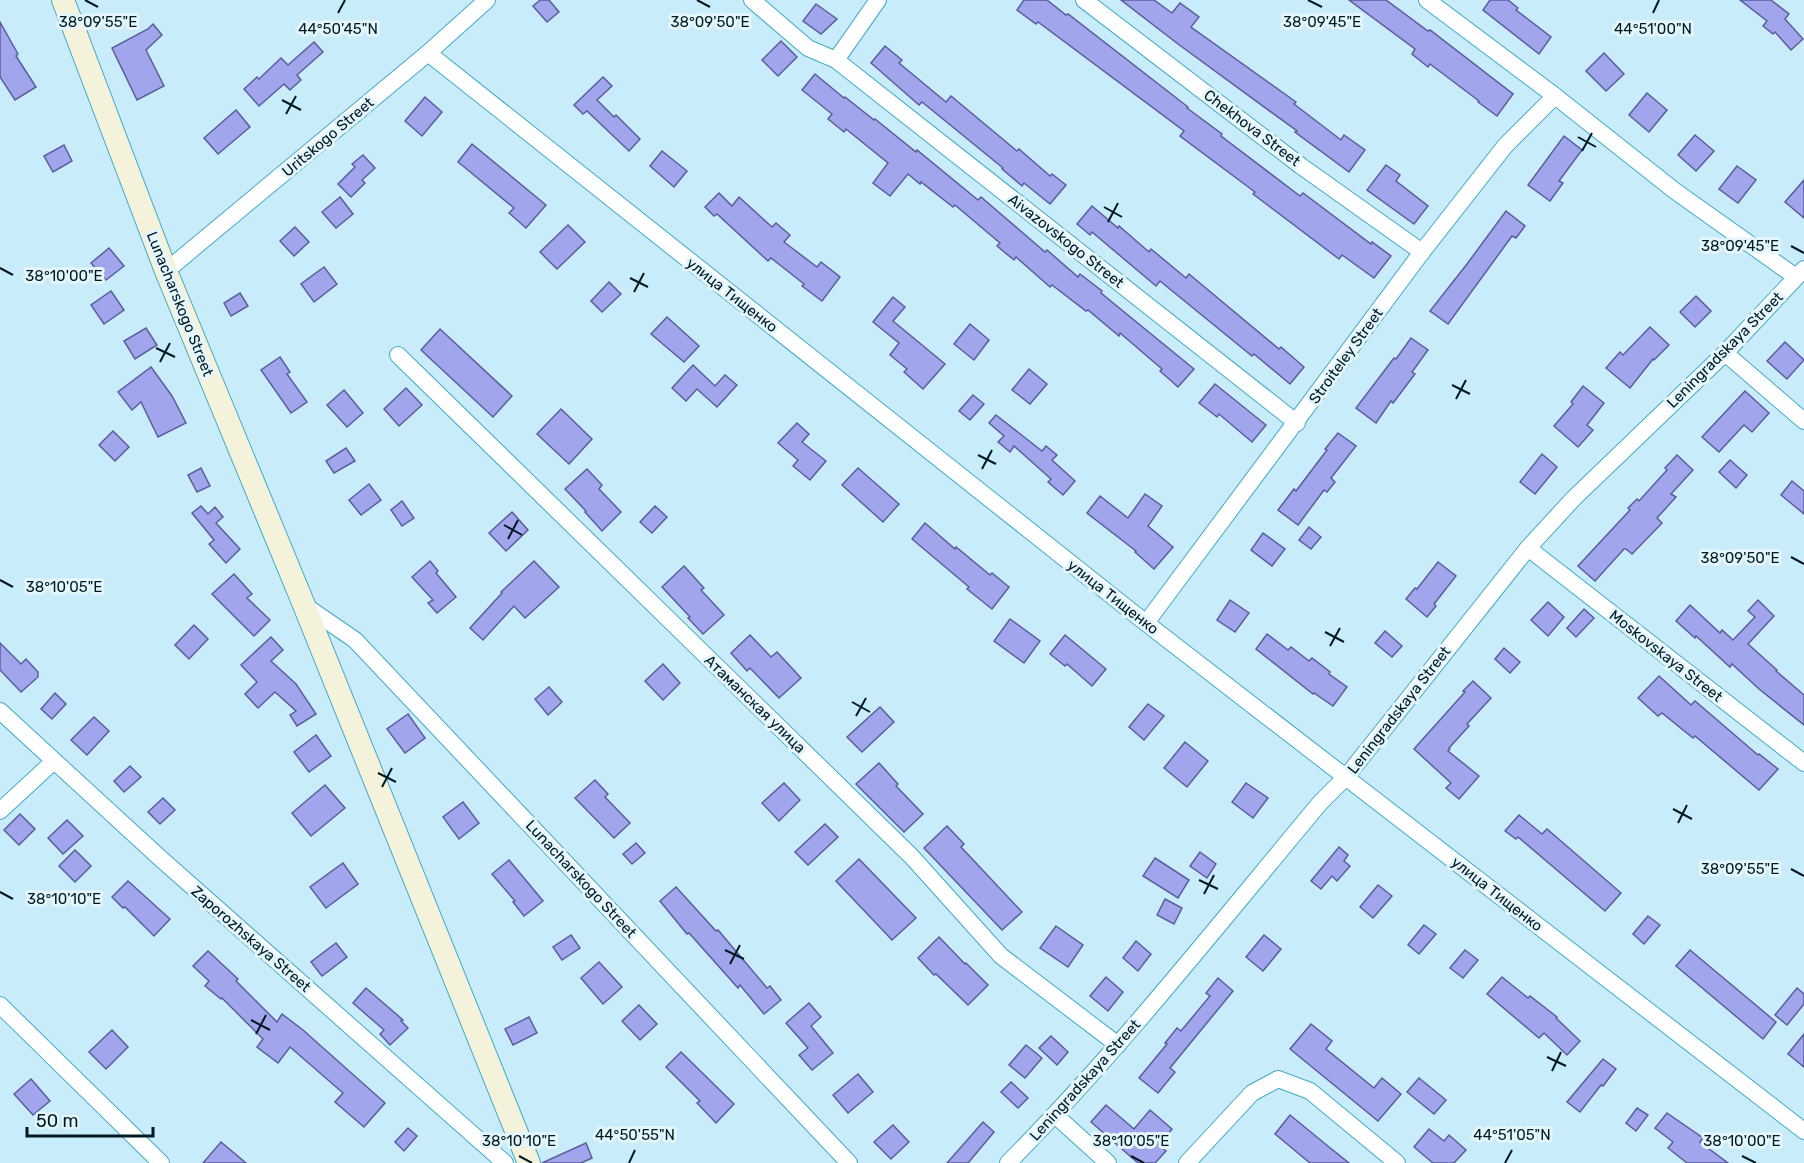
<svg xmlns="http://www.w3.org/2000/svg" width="1804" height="1163" font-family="Rubik,sans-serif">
<rect width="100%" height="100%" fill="#c8ecf9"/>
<g fill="#a1a5ec" stroke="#5b5d9e" stroke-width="1.5">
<path d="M540,0H549L559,12L547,22L533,6Z"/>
<path d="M1024,0H1047L1066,15L1068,14L1188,107L1187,108L1222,134L1221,136L1300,196L1303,193L1371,244L1372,242L1391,256L1374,278L1342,255L1339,259L1253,194L1255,192L1180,136L1184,131L1038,22L1036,24L1017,10Z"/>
<path d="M1121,0H1154L1172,13L1180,3L1199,17L1191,27L1296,102L1294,104L1341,140L1344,135L1365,150L1349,172L1295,132L1297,131L1178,44Z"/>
<path d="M1349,0H1386L1428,31L1430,30L1513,94L1497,116L1478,102L1479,101L1430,64L1428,67L1412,54L1415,49Z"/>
<path d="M1490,0H1508L1518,8L1516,10L1551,37L1539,54L1483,10Z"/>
<path d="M1740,0H1771L1789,14L1785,19L1803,39L1791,50L1775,32L1773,34L1763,26L1767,21Z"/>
<path d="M816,4L837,19L821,34L803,21Z"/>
<path d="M0,22L18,54L16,56L36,87L15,100L0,77Z"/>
<path d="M153,24L162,35L146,50L164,86L137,100L112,48L148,29Z"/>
<path d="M781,41L797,57L778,76L762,60Z"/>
<path d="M314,42L323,52L297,75L301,80L290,90L284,84L259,106L244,89L257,77L259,79L281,58L288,65Z"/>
<path d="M885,46L902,60L899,63L946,102L951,96L1017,151L1019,149L1050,176L1052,174L1066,185L1050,204L1024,183L1022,186L1002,169L1003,168L922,102L919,105L871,63Z"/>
<path d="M1604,53L1624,74L1606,91L1586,71Z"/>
<path d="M815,74L844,98L845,97L874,120L875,119L916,152L917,150L978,200L981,197L1045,252L1047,250L1078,277L1080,274L1102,291L1101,293L1194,369L1178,387L1160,371L1162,369L1120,333L1119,336L1088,310L1086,311L1052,285L1050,287L1016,257L1014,260L997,246L1000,243L955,205L953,207L921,182L920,184L908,174L890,196L873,183L888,163L846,129L844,132L828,119L832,114L802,90Z"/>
<path d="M603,77L612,86L597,100L614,117L616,115L640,139L629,151L587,111L583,114L574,105Z"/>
<path d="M1647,93L1667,110L1649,132L1629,115Z"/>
<path d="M425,97L442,112L422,136L405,121Z"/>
<path d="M236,110L250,127L218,154L204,138Z"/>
<path d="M1695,135L1714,151L1696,171L1678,155Z"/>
<path d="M1564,136L1582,150L1559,181L1563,183L1550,201L1528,185Z"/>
<path d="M472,144L546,205L526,228L509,213L514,208L458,162Z"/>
<path d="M64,145L72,161L53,172L44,156Z"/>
<path d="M662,151L687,171L674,187L650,166Z"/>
<path d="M363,155L375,168L362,180L365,183L351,197L338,184L355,167L352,164Z"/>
<path d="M1386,165L1400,175L1396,181L1428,206L1414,224L1367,190Z"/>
<path d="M1737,166L1756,180L1738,203L1719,189Z"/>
<path d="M1804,180V218L1785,202Z"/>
<path d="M719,193L732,206L739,197L772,227L776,223L790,235L784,242L817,267L821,262L840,277L822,301L802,286L804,284L771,258L768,261L717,214L714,216L705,207Z"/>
<path d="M340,197L353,214L336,228L322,212Z"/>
<path d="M1092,206L1118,228L1119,226L1149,252L1151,249L1186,278L1189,274L1279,349L1281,347L1304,367L1290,384L1254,354L1252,356L1160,281L1156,286L1092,232L1090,235L1077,224Z"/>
<path d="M1506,211L1525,226L1516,238L1512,236L1448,324L1430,311L1467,264Z"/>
<path d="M568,225L585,242L557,269L540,252Z"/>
<path d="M295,227L309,242L294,256L280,241Z"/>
<path d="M109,248L124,266L106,280L91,263Z"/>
<path d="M324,267L337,284L314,302L301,284Z"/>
<path d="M609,282L621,294L602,312L591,301Z"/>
<path d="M111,291L124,310L104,324L91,305Z"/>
<path d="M240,293L248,306L231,316L224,303Z"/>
<path d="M1696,296L1711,311L1695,327L1680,312Z"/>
<path d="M893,297L905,307L893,321L945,364L923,389L904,372L907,369L890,355L899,343L873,322Z"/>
<path d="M667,317L699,346L684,362L651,334Z"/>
<path d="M970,324L989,340L974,360L954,344Z"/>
<path d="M1650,327L1669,345L1654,360L1653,359L1630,388L1606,368L1620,352L1623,355Z"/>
<path d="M146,328L157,345L135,359L124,341Z"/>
<path d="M440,329L512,396L493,417L421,350Z"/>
<path d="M1411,338L1428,350L1412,372L1415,374L1393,403L1391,401L1376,423L1356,408L1394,358L1396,359Z"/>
<path d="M1785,342L1804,360L1787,379L1767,361Z"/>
<path d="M280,357L290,372L287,374L307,402L291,413L261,370Z"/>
<path d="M693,365L715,386L725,375L737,385L717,407L697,389L686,401L672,388Z"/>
<path d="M151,367L172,396L186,423L158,437L141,402L132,410L118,392Z"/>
<path d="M1029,369L1047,384L1030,404L1012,390Z"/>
<path d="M1215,384L1266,425L1252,442L1219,414L1217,417L1199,403Z"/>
<path d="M1583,386L1604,403L1587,425L1593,430L1578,447L1554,426L1573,404L1571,402Z"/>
<path d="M406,388L422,405L399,426L384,409Z"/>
<path d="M344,390L363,413L347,427L327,405Z"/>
<path d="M1745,391L1769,413L1752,432L1744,425L1719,452L1702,437Z"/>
<path d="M973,395L984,404L970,420L959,411Z"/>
<path d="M561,409L592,439L569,464L537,434Z"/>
<path d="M996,415L1042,451L1046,446L1057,455L1052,460L1075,481L1063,495L1048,482L1051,479L1014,446L1010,452L998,442L1004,436L989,423Z"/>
<path d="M797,423L809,434L802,442L826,461L810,480L793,466L798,460L778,443Z"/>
<path d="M113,431L129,447L115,461L99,445Z"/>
<path d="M1338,433L1356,446L1331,478L1335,482L1327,492L1324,490L1298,525L1278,510L1294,489L1296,491L1327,450L1325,449Z"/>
<path d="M346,448L355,461L334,473L326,461Z"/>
<path d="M1542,454L1557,467L1535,494L1520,482Z"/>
<path d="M1677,455L1693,470L1671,494L1676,497L1657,518L1662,523L1632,554L1626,549H1624L1595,581L1578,566L1630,510L1628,508L1637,499L1639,501L1667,470L1665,468Z"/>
<path d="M1730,460L1747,475L1736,488L1719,472Z"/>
<path d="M201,468L210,486L197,492L188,475Z"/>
<path d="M858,468L899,504L883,522L842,485Z"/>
<path d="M587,469L602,485L599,489L621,512L602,531L585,512L586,511L565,489Z"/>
<path d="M1792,481L1804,491V514L1781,495Z"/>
<path d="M369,484L381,500L361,515L349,500Z"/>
<path d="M1145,494L1162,506L1148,526L1173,547L1154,569L1135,552L1136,551L1087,513L1100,496L1128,518Z"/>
<path d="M402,501L414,518L402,526L391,510Z"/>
<path d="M201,506L208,514L215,507L223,517L216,523L240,549L226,563L209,544L214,540L192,513Z"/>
<path d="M655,506L667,517L652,533L640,522Z"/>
<path d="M512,512L528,530L506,551L489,533Z"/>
<path d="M925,523L955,549L956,547L990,575L992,573L1009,587L992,609L967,589L969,587L912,539Z"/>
<path d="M1309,527L1321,537L1311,549L1299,540Z"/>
<path d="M1263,533L1285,549L1272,566L1251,550Z"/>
<path d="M430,561L438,571L436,573L456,597L437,613L428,603L433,600L412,577Z"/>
<path d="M534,561L559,587L525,618L514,606L483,640L470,628L502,593L501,592Z"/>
<path d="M1438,562L1456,576L1434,604L1436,606L1427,617L1406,599L1415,588L1417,589Z"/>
<path d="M684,566L704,588L701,590L724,615L703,634L688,618L690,617L662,587Z"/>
<path d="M234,574L252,594L247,598L270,620L254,636L212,594Z"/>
<path d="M1230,600L1249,613L1235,632L1217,620Z"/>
<path d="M1758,600L1774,616L1748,644L1777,670L1776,671L1804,695V725L1759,689L1732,664L1730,667L1696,636L1695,638L1676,621L1690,605L1720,633L1722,630L1733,640L1755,617L1748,611Z"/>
<path d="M1548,602L1564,617L1548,636L1531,620Z"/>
<path d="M1584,609L1594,618L1576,637L1567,628Z"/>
<path d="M1010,619L1040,641L1024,663L994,641Z"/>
<path d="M194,625L208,639L189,659L175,645Z"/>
<path d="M1385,631L1402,646L1392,657L1375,643Z"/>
<path d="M1267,634L1288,650L1291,647L1309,661L1312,658L1330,672L1329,674L1347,687L1333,706L1314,693L1313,694L1256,649Z"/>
<path d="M750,635L771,657L777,652L801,678L779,698L750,668L747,671L731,653Z"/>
<path d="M1065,635L1106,669L1092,686L1067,664L1065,666L1050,654Z"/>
<path d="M271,637L283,650L271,661L296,684L316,714L297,726L290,715L296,711L275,692L258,708L245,694L257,682L241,665Z"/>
<path d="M0,643L21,664L26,659L38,672V677L21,692L0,670Z"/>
<path d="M1504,648L1520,662L1510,673L1495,659Z"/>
<path d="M663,664L680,683L663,700L645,681Z"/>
<path d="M1659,676L1691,705L1695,701L1758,755L1759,754L1778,769L1759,790L1695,736L1693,738L1662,713L1658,716L1638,698Z"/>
<path d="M1473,681L1491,698L1467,724L1469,726L1449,748L1450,749L1448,751L1479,776L1459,799L1446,788L1451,783L1414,749L1465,692L1463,691Z"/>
<path d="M549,687L562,702L548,715L535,699Z"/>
<path d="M55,693L66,704L52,719L41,709Z"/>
<path d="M1148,704L1164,716L1144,740L1129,727Z"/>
<path d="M880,707L894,722L862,752L847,737Z"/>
<path d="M408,714L425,738L405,753L387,729Z"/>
<path d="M94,717L109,731L87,755L71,740Z"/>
<path d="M316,735L331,756L309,772L294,752Z"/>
<path d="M1185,742L1208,761L1187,787L1164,768Z"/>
<path d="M879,763L898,784L896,786L923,814L904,832L856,784Z"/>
<path d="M130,766L141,777L124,792L114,781Z"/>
<path d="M595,780L608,794L605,797L630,823L614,838L575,798Z"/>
<path d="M784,783L800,800L779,821L762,803Z"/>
<path d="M1246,783L1268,798L1253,818L1232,802Z"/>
<path d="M325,785L345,808L311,836L292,813Z"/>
<path d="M163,798L175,810L160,824L148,812Z"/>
<path d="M463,802L479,823L459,839L443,817Z"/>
<path d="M20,814L35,829L19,845L4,830Z"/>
<path d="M1519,815L1542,834L1547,829L1621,893L1605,911L1518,837L1516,839L1505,831Z"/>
<path d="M67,820L83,836L63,854L48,838Z"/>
<path d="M825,824L838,837L808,865L795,852Z"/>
<path d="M947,826L964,844L961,847L1022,912L1002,930L924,848Z"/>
<path d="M636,843L645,853L632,864L623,854Z"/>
<path d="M1339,847L1348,855L1344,861L1350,866L1337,881L1332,876L1321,889L1311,881Z"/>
<path d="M75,850L91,866L75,882L59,866Z"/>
<path d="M1200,852L1216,864L1207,878L1190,866Z"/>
<path d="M1155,858L1189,880L1178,898L1143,876Z"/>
<path d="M859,859L916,918L892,940L836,881Z"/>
<path d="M509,860L543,901L524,916L513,902L515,901L492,874Z"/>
<path d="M343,863L358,884L326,908L310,887Z"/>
<path d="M128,881L170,919L154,936L125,907L123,908L112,897Z"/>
<path d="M1378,885L1392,896L1373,918L1360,907Z"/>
<path d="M676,887L716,931L718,930L767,988L770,986L781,1000L764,1014L740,985L738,988L689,933L687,934L660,901Z"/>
<path d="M1165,899L1182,908L1174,924L1157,915Z"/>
<path d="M1648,916L1660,925L1644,944L1633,934Z"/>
<path d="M1424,925L1436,934L1419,954L1408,945Z"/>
<path d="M1056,926L1083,945L1068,967L1040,948Z"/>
<path d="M571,935L580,948L562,960L553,947Z"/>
<path d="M1264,935L1281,949L1263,971L1246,957Z"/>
<path d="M939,937L965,964L966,963L988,985L968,1005L936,974L934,975L918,958Z"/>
<path d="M1136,941L1151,954L1138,971L1123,958Z"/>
<path d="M336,943L347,957L322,976L311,962Z"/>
<path d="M1465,950L1478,960L1463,978L1450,968Z"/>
<path d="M1690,950L1776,1022L1763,1039L1676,966Z"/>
<path d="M208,951L238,979L236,981L277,1022L282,1014L303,1030L385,1103L364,1127L335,1102L343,1093L290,1047L278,1063L257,1047L263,1039L222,998L221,999L205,986L209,981L193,966Z"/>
<path d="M599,962L622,987L603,1004L581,978Z"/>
<path d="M1106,977L1123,992L1108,1011L1090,996Z"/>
<path d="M1502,977L1528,998L1530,996L1557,1017L1556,1018L1580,1041L1567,1055L1544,1033L1539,1038L1487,994Z"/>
<path d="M1218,978L1233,991L1170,1068L1175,1072L1158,1093L1139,1078L1167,1044L1165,1043L1177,1028L1181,1031L1210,996L1206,993Z"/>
<path d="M366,988L403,1020L401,1021L408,1028L390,1045L380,1034L384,1030L353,1003Z"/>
<path d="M1797,988L1804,994V1004L1787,1025L1775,1015Z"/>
<path d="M809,1003L821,1017L811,1026L833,1053L812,1070L799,1055L808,1048L786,1023Z"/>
<path d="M639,1005L657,1024L640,1040L622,1021Z"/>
<path d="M529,1017L537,1033L513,1045L505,1029Z"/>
<path d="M1311,1024L1332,1041L1326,1049L1374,1088L1382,1078L1401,1094L1378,1121L1290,1049Z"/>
<path d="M112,1030L128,1047L106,1069L89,1052Z"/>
<path d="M1804,1034V1067L1788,1054Z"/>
<path d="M1051,1036L1068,1052L1057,1065L1039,1048Z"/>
<path d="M1026,1045L1042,1058L1025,1078L1009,1065Z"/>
<path d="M681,1052L734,1104L716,1123L697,1103L700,1101L666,1067Z"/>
<path d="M1603,1059L1616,1069L1603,1086L1601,1085L1580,1112L1567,1102Z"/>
<path d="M858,1074L873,1092L848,1113L833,1095Z"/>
<path d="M1419,1078L1446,1100L1434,1114L1407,1092Z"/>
<path d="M31,1079L50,1101L33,1115L14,1094Z"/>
<path d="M1011,1082L1028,1098L1018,1108L1001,1092Z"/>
<path d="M1106,1105L1134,1129L1150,1110L1172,1129L1159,1145L1166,1151L1155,1163H1138L1091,1122Z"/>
<path d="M1637,1108L1648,1115L1636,1131L1626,1123Z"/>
<path d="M1667,1113L1703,1138L1700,1142L1728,1163H1687L1668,1148L1673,1142L1655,1128Z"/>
<path d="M1290,1115L1329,1147L1349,1163H1310L1275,1134Z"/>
<path d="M983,1122L994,1132L968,1163H947Z"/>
<path d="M893,1125L909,1142L891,1159L874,1142Z"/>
<path d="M408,1128L417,1136L404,1151L395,1142Z"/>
<path d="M1429,1129L1444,1141L1449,1135L1466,1150L1454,1163H1433L1414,1147Z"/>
<path d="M221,1142L246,1163H203Z"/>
<path d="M586,1143L592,1158L581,1163H542Z"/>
</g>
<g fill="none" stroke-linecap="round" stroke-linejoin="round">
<g stroke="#42aac8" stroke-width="18">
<g id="street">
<path d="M752,0L808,48L836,60L1297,423"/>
<path d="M1084,0L1301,166L1422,252"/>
<path d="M1427,0L1555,96L1675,191L1796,277"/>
<path d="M428,53L1146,623L1804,1131"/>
<path d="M836,60L878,0"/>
<path d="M166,271L428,53L487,0"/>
<path d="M1725,353L1804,421"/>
<path d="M398,355L912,857L1001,956L1118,1045"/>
<path d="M1528,548L1804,763"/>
<path d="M304,605L355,640L849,1163"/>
<path d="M1146,623L1422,252L1505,146L1555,96"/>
<path d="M0,711L160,858L505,1163"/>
<path d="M0,811L54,761"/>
<path d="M0,1005L161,1163"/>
<path d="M1055,1115L1108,1163"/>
<path d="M1008,1163C1120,1050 1218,925 1320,803L1346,777L1528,548L1574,498L1725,353L1804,269"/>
<path d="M1187,1163L1252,1093L1278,1079L1310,1091L1397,1163"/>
</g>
</g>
<g stroke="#42aac8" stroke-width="24">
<path id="secondary" d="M63,0L166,271L304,605L529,1163"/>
</g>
<use href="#street" stroke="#fff" stroke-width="16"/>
<use href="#secondary" stroke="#f5f2db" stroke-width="22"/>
</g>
<path fill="none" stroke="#001a23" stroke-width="2" d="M85,0L98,7M697,0L710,7M1308,0L1322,7M338,13L345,0M1653,13L1659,0M282,100L301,110M286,114L296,96M1578,137L1596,147M1582,151L1592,133M1104,207L1122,217M1108,222L1118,203M1791,246L1804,253M0,268L13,275M630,278L648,287M634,292L644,273M156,348L175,357M160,362L170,343M1452,385L1470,394M1456,399L1466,380M978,455L996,464M982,469L992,450M504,525L522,535M508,539L518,520M1791,557L1804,564M0,580L13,587M1325,632L1344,642M1330,646L1340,628M852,702L870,712M856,716L866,698M378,773L396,782M382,787L392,768M1673,809L1692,819M1678,823L1687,805M1791,869L1804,876M1199,880L1218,889M0,892L13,899M1204,894L1214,875M725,950L744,959M730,964L740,945M251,1020L270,1030M256,1034L266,1015M1547,1057L1566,1066M1552,1071L1561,1052M519,1156L532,1163M1131,1156L1144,1163M1742,1156L1756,1163M629,1163L635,1150M1505,1163L1512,1150"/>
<g text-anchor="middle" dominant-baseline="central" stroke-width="6" stroke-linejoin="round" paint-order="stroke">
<g font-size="15" fill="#001a23" stroke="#e4f6fc">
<text transform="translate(1252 128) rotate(37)">Chekhova Street</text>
<text transform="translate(328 137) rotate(-40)">Uritskogo Street</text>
<text transform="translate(1066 241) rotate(38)">Aivazovskogo Street</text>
<text transform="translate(732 295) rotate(38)">улица Тищенко</text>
<text transform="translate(180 304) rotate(68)">Lunacharskogo Street</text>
<text transform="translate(1725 350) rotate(-45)">Leningradskaya Street</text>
<text transform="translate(1346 356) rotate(-54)">Stroiteley Street</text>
<text transform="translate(1113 597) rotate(38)">улица Тищенко</text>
<text transform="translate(1666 656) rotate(38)">Moskovskaya Street</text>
<text transform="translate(755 704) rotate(44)">Атаманская улица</text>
<text transform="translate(1399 710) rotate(-52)">Leningradskaya Street</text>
<text transform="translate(581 879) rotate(47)">Lunacharskogo Street</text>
<text transform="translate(1497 894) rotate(38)">улица Тищенко</text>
<text transform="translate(251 939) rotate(41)">Zaporozhskaya Street</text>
<text transform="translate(1085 1080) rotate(-48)">Leningradskaya Street</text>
</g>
</g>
<g font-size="15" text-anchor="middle" fill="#001a23" stroke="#e4f6fc" stroke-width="6" stroke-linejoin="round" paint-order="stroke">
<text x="98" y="27">38°09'55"E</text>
<text x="710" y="27">38°09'50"E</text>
<text x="1322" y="27">38°09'45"E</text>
<text x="338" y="34">44°50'45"N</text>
<text x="1653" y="34">44°51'00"N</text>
<text x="1740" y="251">38°09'45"E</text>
<text x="64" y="281">38°10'00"E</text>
<text x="1740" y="563">38°09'50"E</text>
<text x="64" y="592">38°10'05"E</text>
<text x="1740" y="874">38°09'55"E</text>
<text x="64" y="904">38°10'10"E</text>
<text x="635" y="1140">44°50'55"N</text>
<text x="1512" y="1140">44°51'05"N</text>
<text x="519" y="1146">38°10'10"E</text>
<text x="1131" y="1146">38°10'05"E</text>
<text x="1742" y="1146">38°10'00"E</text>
</g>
<path d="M27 1127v9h126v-9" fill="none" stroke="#001a23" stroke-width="3"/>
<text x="36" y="1127" font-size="18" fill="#001a23" stroke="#e4f6fc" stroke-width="4.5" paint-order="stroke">50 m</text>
</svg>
